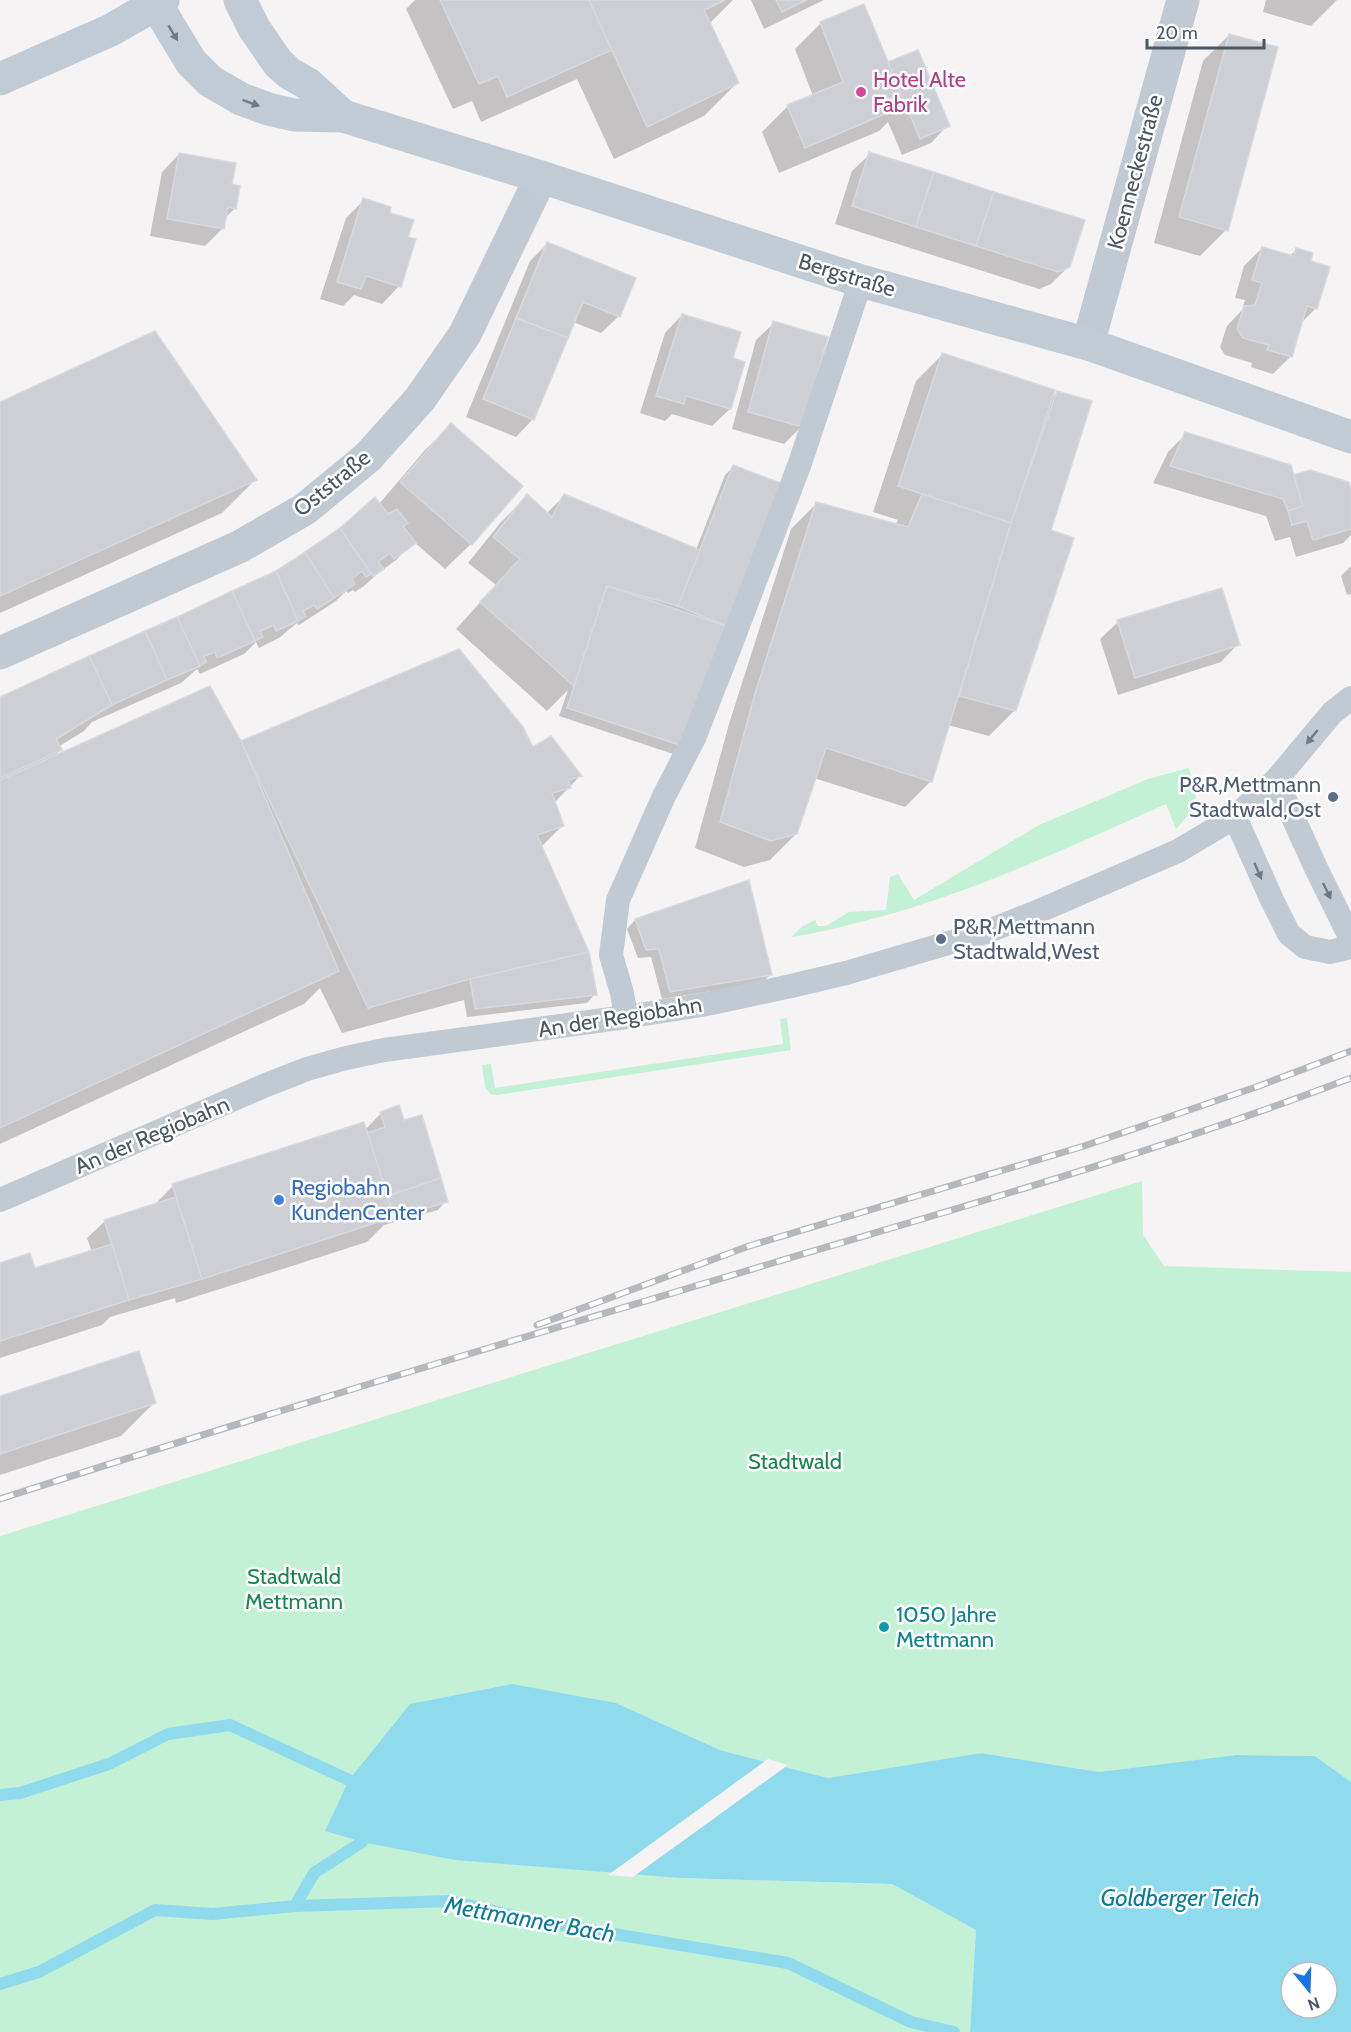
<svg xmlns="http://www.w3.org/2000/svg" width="1351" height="2032" font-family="Cabin,sans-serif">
<rect width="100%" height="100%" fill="#f5f3f3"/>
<g fill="#c3f1d5">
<path d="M1189,768C1199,802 1200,803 1176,829L1166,804C1071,846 977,891 876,918C848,925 820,933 791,937L803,926L815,920L818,926H826L849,912L886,910L890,877L898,874L914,900L1039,825L1148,779Z"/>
<path d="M787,1018L791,1050L497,1095L490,1094L485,1087L482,1065L491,1064L495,1088L783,1044L780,1019Z"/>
<path d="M1142,1181L1143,1235L1164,1266L1351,1272V1782L1315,1756L1236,1755L1099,1772L981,1753L828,1778L720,1750L616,1703L325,1831L362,1842L680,1878L892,1884L976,1930L970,2032H0V1536Z"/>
</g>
<path fill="#90daee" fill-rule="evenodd" d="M512,1684L616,1703L720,1750L828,1778L981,1753L1099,1772L1236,1755L1315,1756L1351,1782V2032H970L976,1930L892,1884L680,1878L455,1860L362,1842L325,1831L349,1780L410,1704ZM1291,1972H1327V2008H1291Z"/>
<path fill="#f5f3f3" d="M768,1759L788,1765L633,1877L608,1875Z"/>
<g fill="#0003">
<path d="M415,0H733L709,24L737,83L704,116L614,159L577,79L481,122L472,101L453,109L406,9Z"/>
<path d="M751,0H824L764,29Z"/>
<path d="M1266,0H1337L1311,26L1263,12Z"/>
<path d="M821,23L948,125L931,143L902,155L888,122L879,131L779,173L762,132L788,106L813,96L795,49Z"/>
<path d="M1229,35L1226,230L1200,256L1154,243L1203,61Z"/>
<path d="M179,154L230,186L235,208L224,219L223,228L205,246L150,236L162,172Z"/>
<path d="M870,154L1069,266L1051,284L1039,289L835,224L852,171Z"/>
<path d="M364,200L388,214L406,238L399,286L382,304L354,295L343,306L320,299L346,218Z"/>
<path d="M548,243L619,316L601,333L573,322L533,419L516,437L466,417L530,261Z"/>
<path d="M1262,248L1289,257L1296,250L1309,262L1316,308L1301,323L1291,356L1273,374L1251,367L1252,363L1225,355L1220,347L1227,326L1242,310L1245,300L1235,298L1244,266Z"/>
<path d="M682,315L731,359L730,409L712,426L672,414L665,421L640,413L665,333Z"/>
<path d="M774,323L802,426L784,444L732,429L756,340Z"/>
<path d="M942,355L1050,399L1057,393L1049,531L1015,710L989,736L948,725L931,781L905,807L814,778L796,834L770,860L744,867L695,848L729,724L791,529L817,503L895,525L898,520L873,512L916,381Z"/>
<path d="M0,403L255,480L222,513L0,613Z"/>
<path d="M451,425L471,544L445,569L414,542L396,560L376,575L364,586L355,592L353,590L348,593L346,591L336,601L299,625L297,623L279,638L259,648L256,642L244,654L200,674L197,669L181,683L92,722L84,731L58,747L60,750L53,758L240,743L459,651L532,749L580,776L554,803L563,825L541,847L595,994L587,1003L467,1017L464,1000L342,1033L320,988L304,1004L0,1144V699L277,573L341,530L375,499L379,504L425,450Z"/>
<path d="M1186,434L1293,477L1310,472L1351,495V535L1343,543L1296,557L1290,537L1275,541L1266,516L1153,483L1168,452Z"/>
<path d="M733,467L784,486L679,756L559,716L568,690L547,711L456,629L496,585L468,563L501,522L527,496L546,514L564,496L696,550L725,475Z"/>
<path d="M1351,566V594L1347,595L1341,576Z"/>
<path d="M1118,622L1238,644L1221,662L1118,695L1100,639Z"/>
<path d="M748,882L770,975L762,983L662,999L651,957L638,958L627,929L635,920Z"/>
<path d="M381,1113L403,1122L446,1201L438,1210L384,1225L367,1242L176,1303L175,1298L110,1317L102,1325L0,1358V1264L34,1270L92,1252L87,1238L105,1221L153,1206L173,1186L363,1124L365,1130Z"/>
<path d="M0,1398L154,1403L121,1436L0,1475Z"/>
</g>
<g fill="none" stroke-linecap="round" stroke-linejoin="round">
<g stroke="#90daee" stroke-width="12">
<path d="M0,1795L20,1793L109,1764L168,1734L230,1725L349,1780"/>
<path d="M295,1906L314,1873L362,1842"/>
<path d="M0,1984L39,1972L155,1910L213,1914L295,1906L451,1901L530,1920L788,1963L911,2022L954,2032"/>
</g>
</g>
<g fill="#cdcfd5" stroke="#d7d9de" stroke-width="1.5">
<path d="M440,0H589L612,50L507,97L498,76L479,84Z"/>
<path d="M589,0H725L704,10L739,83L647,127Z"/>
<path d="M776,0H807L782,12Z"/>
<path d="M864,4L906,105L805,148L787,105L843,82L820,22Z"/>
<path d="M1229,34L1278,47L1228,231L1179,217Z"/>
<path d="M918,50L950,126L920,139L888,62Z"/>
<path d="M869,152L934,172L916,227L852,206Z"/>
<path d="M179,153L236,163L232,184L240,186L236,209L228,207L224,229L167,219Z"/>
<path d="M934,172L994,192L976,246L916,227Z"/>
<path d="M994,192L1085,220L1070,267L1058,272L976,246Z"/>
<path d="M363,198L391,207L390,213L414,220L408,237L416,239L401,287L366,276L361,289L337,282Z"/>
<path d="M547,242L636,278L620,317L583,302L568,338L516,318Z"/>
<path d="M1262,247L1294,256L1296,248L1313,253L1311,261L1330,267L1317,309L1307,306L1292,357L1267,350L1269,345L1243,338L1237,329L1244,306L1255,305L1262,283L1252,280Z"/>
<path d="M682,314L741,332L733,358L745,362L731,409L686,396L684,404L656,396Z"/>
<path d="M516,318L568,338L534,420L483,399Z"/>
<path d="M773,321L828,337L803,427L748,412Z"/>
<path d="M155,331L257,480L0,596V402Z"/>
<path d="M942,353L1055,390L1011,523L898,486Z"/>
<path d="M1057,391L1092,401L1051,530L1074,538L1016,711L959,696L1011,523Z"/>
<path d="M451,423L523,486L472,545L400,482Z"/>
<path d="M1185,432L1291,465L1303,506L1288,511L1283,499L1170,466Z"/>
<path d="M733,465L786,485L729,627L678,606Z"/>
<path d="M1310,470L1349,482L1351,490V529L1313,540L1307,521L1292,525L1288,511L1303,506L1294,475Z"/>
<path d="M527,494L552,517L564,494L700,550L678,606L607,586L574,686L480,602L520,559L493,537Z"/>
<path d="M922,494L1011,523L932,782L826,748L797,834L771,841L720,822L754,697L816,502L908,527Z"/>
<path d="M375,497L388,514L397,509L408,523L403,526L416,543L394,559L390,553L378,562L384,569L373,576L340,528Z"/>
<path d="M340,528L371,574L366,577L362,571L352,579L355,584L334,598L305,552Z"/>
<path d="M305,552L334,598L317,609L314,605L303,611L306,616L298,621L276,571Z"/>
<path d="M276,571L298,621L276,631L274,625L260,631L263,637L255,641L232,591Z"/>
<path d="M607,586L729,627L689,748L567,708Z"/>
<path d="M1222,588L1240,645L1135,678L1117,620Z"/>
<path d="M232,591L255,641L217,658L215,652L204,656L206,662L200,666L177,617Z"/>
<path d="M177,617L200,666L167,680L145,631Z"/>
<path d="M145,631L167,680L112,705L89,656Z"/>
<path d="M459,649L523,727L533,747L551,736L582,776L568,780L571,788L552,793L564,826L537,835L589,952L470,979L368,1008L241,741Z"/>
<path d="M89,656L112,705L56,739L62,750L0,778V697Z"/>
<path d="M210,686L241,741L339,971L0,1128V780Z"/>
<path d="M749,880L772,975L670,992L659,949L646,950L635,919Z"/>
<path d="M589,952L597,995L475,1009L470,979Z"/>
<path d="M399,1105L404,1120L422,1115L441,1178L388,1196L367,1133L385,1127L380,1112Z"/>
<path d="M364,1122L394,1217L202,1279L172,1184Z"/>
<path d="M441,1178L448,1202L394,1217L388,1196Z"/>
<path d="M176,1197L202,1279L129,1300L104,1220Z"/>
<path d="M112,1244L129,1300L0,1341V1263L30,1253L35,1268Z"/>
<path d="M139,1351L156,1403L0,1454V1396Z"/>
</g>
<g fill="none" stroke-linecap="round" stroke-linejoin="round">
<g stroke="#c1cad2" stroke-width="24">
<path d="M1276,780L1316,868L1351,939"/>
<path d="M1235,817L1272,900L1289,934L1305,947L1330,952L1351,947"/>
<path d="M626,1017L622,993L611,955L618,900L664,796L694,738L729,649L799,466L861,281"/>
<path d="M0,1200L266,1085L307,1069L346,1058L384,1050L626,1017L707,1004L791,986L846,973L986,932L1032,914L1178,851L1235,817L1276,780L1332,713L1351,698"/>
</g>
<g stroke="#c1cad2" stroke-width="33">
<path d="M1088,344L1183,0"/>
<path d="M0,653L239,547L305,509L368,457L420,399L465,334L541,177"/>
</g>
<g stroke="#c1cbd6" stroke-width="33">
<path d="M240,0L254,28L278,63L289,73L308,84L343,116"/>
<path d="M156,4L191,62L210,81L241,99L268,109L294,115L343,116L541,177L861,281L1088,344L1351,437"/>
<path d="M0,79L111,30L163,0"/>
</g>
<g stroke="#b5b8bd" stroke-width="7">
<g id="rail">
<path d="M537,1325L749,1246L1084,1146L1259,1086L1351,1051"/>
<path d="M0,1499C257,1416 516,1340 776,1262C969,1205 1163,1150 1351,1078"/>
</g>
</g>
<use href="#rail" stroke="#fff" stroke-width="4.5" stroke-dasharray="14" stroke-linecap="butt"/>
</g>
<defs><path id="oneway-solid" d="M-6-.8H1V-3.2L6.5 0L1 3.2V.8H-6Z" transform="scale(1.5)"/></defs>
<g fill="#6e7984">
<use href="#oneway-solid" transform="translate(173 33) rotate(59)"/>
<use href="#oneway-solid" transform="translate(251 103) rotate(20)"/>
</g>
<g fill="#6e7983">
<use href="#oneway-solid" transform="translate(1312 737) rotate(129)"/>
<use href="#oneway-solid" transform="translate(1258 871) rotate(66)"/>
<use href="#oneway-solid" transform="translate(1327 891) rotate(64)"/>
</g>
<circle fill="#d1479c" stroke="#fff" stroke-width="2" cx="861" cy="92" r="6"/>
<g fill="#5c6f8a" stroke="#fff" stroke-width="2">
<circle cx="1333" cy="797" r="6"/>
<circle cx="941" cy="939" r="6"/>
</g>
<circle fill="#3f7fe0" stroke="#fff" stroke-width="2" cx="279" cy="1200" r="6"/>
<circle fill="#0f9aa8" stroke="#fff" stroke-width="2" cx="884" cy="1627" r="6"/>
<g text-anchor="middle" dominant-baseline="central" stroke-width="5" stroke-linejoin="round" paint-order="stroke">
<g font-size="22" fill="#b23c85" stroke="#fff" text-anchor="start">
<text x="873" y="79">Hotel Alte<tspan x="873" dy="25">Fabrik</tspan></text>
</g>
<g font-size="22" fill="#4a5661" stroke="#fff">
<text transform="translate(1135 172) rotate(-75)">Koenneckestraße</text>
<text transform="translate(847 275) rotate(17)">Bergstraße</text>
<text transform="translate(332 483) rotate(-39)">Oststraße</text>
<text transform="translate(620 1017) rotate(-9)">An der Regiobahn</text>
<text transform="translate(152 1135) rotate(-23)">An der Regiobahn</text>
</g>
<g font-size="22" fill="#4e5e75" stroke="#fff" text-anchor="end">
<text x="1321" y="784">P&amp;R,Mettmann<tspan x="1321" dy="25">Stadtwald,Ost</tspan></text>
<text x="953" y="926" text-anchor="start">P&amp;R,Mettmann<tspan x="953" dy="25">Stadtwald,West</tspan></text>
</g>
<g font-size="22" fill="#366cbe" stroke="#fff" text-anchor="start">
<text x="291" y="1187">Regiobahn<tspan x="291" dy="25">KundenCenter</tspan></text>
</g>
<g font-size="22" fill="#17864f" stroke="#fff">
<text x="795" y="1461">Stadtwald</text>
<text x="294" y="1576">Stadtwald<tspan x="294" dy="25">Mettmann</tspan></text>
</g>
<g font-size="22" fill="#0d838f" stroke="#fff" text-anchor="start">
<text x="896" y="1614">1050 Jahre<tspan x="896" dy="25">Mettmann</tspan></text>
</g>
<g font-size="24" font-style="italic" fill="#0c7c9b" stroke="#fff">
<text x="1180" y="1897">Goldberger Teich</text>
<text transform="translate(530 1919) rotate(10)">Mettmanner Bach</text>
</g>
</g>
<g transform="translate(1309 1990) rotate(161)"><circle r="28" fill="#ffffff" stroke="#b7bbc0" stroke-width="1.5"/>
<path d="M0-4.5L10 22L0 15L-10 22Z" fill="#1a73e8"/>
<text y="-9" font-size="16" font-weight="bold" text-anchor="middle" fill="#4a5661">N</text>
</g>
<path d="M1147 39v9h117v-9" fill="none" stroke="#4a5661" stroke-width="3"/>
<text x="1156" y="39" font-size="18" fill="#4a5661" stroke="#ffffff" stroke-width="4.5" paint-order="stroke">20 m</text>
</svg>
